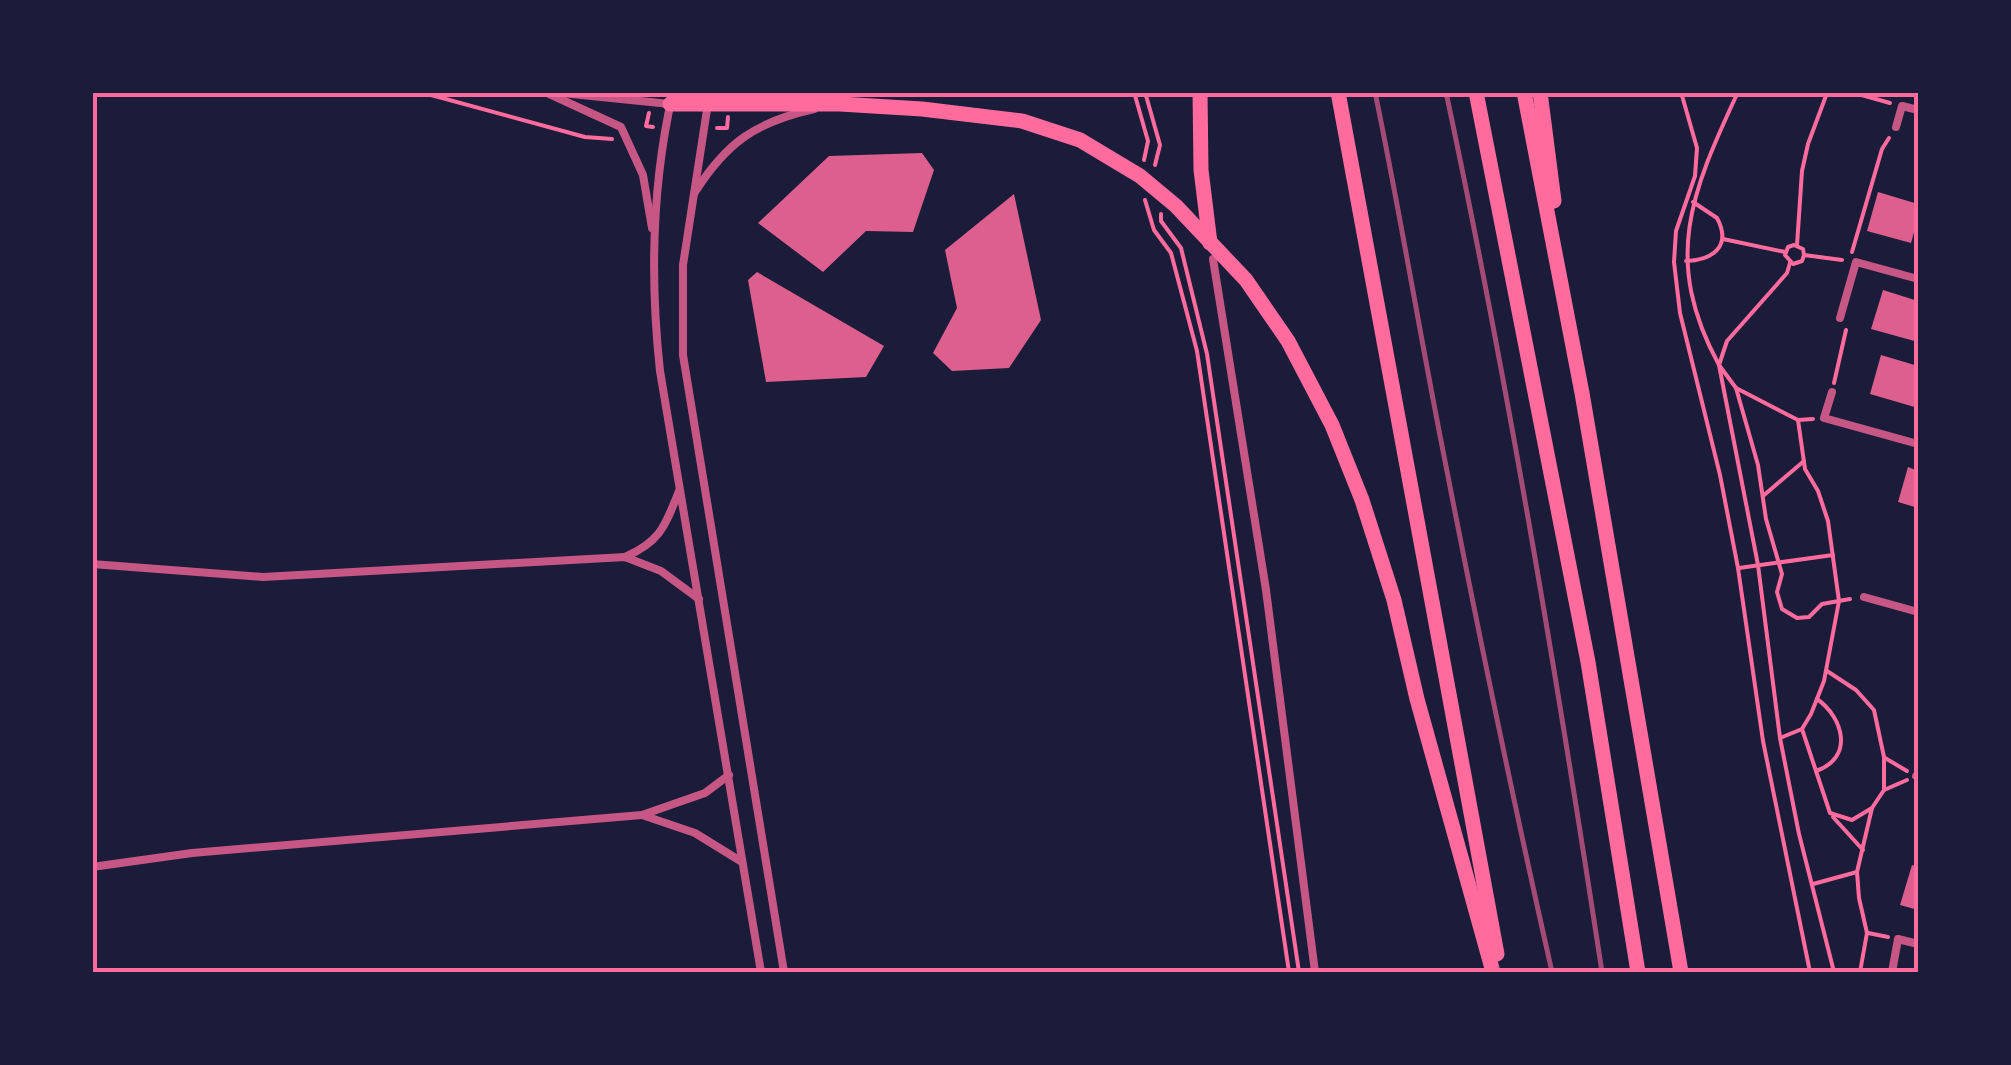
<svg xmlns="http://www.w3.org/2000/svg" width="2011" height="1065" font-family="Barlow,sans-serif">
<rect width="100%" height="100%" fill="#1b1b3a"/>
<g fill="#dd5f8e">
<path d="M922,153L934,170L913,232L866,231L823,272L758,223L829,156Z"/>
<path d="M1878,192L1918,204V218L1911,243L1867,231Z"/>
<path d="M1014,194L1041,320L1009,368L952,371L933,353L957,308L945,250Z"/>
<path d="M757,272L884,346L866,377L766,382L748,280Z"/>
<path d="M1883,290L1918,301V342L1871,329Z"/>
<path d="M1881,355L1918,366V408L1870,394Z"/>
<path d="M1908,467L1918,471V508L1898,502Z"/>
<path d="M1912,865L1918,867V910L1900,905Z"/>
</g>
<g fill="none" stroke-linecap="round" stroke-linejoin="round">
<g stroke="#ff6b9d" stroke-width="4">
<path d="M420,92L585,137L612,139"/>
<path d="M1134,92L1148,141L1144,160"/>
<path d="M1145,92L1160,145L1155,165"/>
<path d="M1681,92L1697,148L1695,176L1676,231L1674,262L1680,313L1720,475L1738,568L1763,741L1810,972"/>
<path d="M1738,92C1691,193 1662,260 1719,365L1758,565L1780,738L1799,834L1834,972"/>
<path d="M1851,92L1890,103"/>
<path d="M649,113L646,126L653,127"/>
<path d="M717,128H727L728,117"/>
<path d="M1145,200L1154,230L1171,253L1197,351L1289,972"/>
<path d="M1161,214V221L1181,248L1207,354L1299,972"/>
<path d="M1723,239L1785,252"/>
<path d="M1797,245L1802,171L1808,144L1827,93"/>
<path d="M1852,252L1882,149L1889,138"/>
<path d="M1804,255L1802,261L1793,264L1785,255L1788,247L1794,245L1803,249L1804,255L1842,260"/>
<path d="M1686,261C1713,260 1732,246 1717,218L1693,202"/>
<path d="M1790,263L1787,273L1727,341L1719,365L1736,388L1758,465L1766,519L1782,574L1777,592L1782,609L1797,618L1809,617L1822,604L1850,599"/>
<path d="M1834,383L1846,330"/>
<path d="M1736,388L1798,420L1813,419"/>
<path d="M1763,496L1804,461"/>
<path d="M1739,568L1833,555"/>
<path d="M1827,671L1856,690L1874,710L1884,757V790L1872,808L1857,872L1859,898L1867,933L1860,972"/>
<path d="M1802,729L1830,813L1852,820L1872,808"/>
<path d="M1780,738L1802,729L1811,714L1824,681L1839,601L1828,521L1818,491L1805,469L1798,420"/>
<path d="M1885,758L1907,771"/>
<path d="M1816,771C1854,758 1844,718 1817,699"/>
<path d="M1884,790L1907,780"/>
<path d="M1833,817L1863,850"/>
<path d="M1813,884L1857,872"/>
<path d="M1868,933L1888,937"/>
</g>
<g stroke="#c65784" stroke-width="8">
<path d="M545,92L621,127L643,175L652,228"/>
<path d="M552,92L670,104"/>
<path d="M673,92C652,183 650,279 660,371L761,972"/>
<path d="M704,92L708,103L683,265V355L784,972"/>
<path d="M1896,127L1902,106L1918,110"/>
<path d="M695,192C727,142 756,122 814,109"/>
<path d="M1213,259L1266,590L1315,972"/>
<path d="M1840,318L1856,262L1918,279"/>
<path d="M1832,392L1824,418L1918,444"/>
<path d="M625,557C661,541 665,526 679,491"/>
<path d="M92,564L263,577L625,557L661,571L699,599"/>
<path d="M1864,597L1918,612"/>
<path d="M1916,776L1918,777"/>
<path d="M642,815L695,833L742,862"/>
<path d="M92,867L192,853L642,815L705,793L729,775"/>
<path d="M1892,972L1898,939L1918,944"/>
</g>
<g stroke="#ff6b9d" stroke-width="15">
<path d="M1200,92L1201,170L1210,243"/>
<path d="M1338,92L1497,954"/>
<path d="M1476,92L1588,662L1638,972"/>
<path d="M1524,92L1582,393L1681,972"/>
<path d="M1540,92L1554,201"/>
<path d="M670,104H840L922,109L1022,121L1080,140L1140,176L1176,206L1246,280L1288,341L1332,425L1362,500L1394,600L1417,699L1493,972"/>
</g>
<g stroke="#a44b75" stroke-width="5">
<path d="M1375,92C1401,217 1421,342 1446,466C1479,636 1514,804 1552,972"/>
<path d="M1446,92C1508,384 1557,678 1602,972"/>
</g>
</g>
<rect width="2011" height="1065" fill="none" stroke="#1b1b3a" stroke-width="190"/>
<rect x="95" y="95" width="1821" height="875" fill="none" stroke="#ff6b9d" stroke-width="4"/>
</svg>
